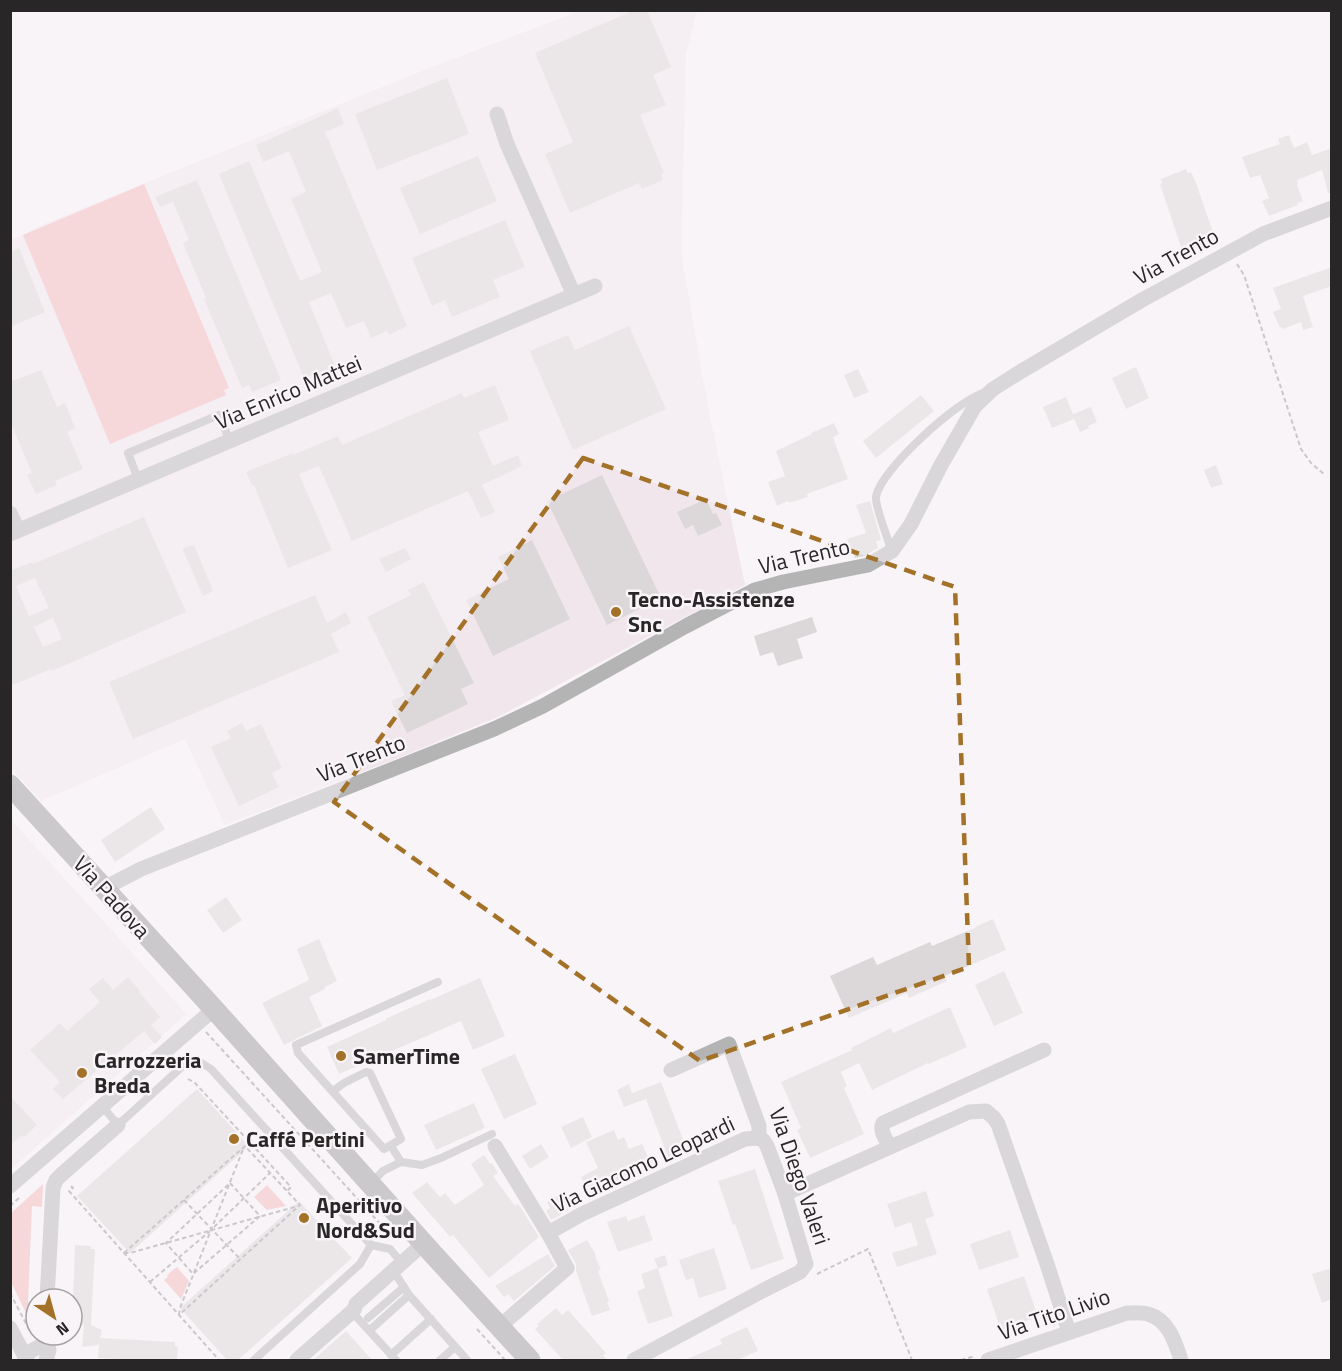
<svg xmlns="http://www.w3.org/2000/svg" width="1342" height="1371" font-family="'Titillium Web',sans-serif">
<rect width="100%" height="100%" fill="#f8f4f7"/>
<g fill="#f2e6ed">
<path d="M580,11H697L686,55L681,253L708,407L745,585L498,717L398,758L225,825L185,739L41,801L11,768V239L23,235L44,224L437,65Z"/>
<path d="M10,819L125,945L186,1014L11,1169Z"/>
</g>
<g fill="#f5b5b7">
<path d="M144,184L229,388L224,390L226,395L110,444L23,235Z"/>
<path d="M43,1184L42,1207L32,1206L28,1302L36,1305V1334L11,1282L10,1214Z"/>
<path d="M267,1185L286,1206L267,1210L254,1197Z"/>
<path d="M177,1267L189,1281L181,1299L164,1280L168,1277L167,1275Z"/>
</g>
<g fill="#dcd7d8" fill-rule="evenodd">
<path d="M635,10H647L671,67L653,75L666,105L640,115L664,173L661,174L663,180L642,189L639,183L570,213L545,154L573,142L535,53Z"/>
<path d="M447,78L469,134L377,170L355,114Z"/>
<path d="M338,108L344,124L325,132L407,326L389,335L387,331L371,338L364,321L346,328L331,293L309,302L335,366L304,378L219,174L249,161L300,281L322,272L291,199L306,192L289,151L263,162L256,145L328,113V112Z"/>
<path d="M1289,135L1294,148L1307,142L1312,155L1332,148V193H1328L1322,170L1297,180L1298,184L1297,185L1303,201L1297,203L1298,205L1269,216L1262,201L1269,198L1260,175L1250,178L1242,157L1280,144L1278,139Z"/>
<path d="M478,156L497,201L420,234L400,188Z"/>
<path d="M1186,169L1188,173L1191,172L1195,180L1215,238L1182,250L1160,184L1162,183L1161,179Z"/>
<path d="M197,180L281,380L252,392L249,385L242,388L204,299L206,298L183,243L189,240L173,202L160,207L155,197Z"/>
<path d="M505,220L525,267L493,280L500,297L452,317L445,300L432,306L412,258Z"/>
<path d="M19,248L45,312L10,327V252Z"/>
<path d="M1332,267V286L1303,296L1313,327L1303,330L1301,322L1283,329L1282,327L1280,328L1273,312L1281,309L1273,288Z"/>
<path d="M629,326L666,409L573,450L530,351L568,335L575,350Z"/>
<path d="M1136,367L1149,398L1126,409L1112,378Z"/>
<path d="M858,369L869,392L854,398L844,375Z"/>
<path d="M41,370L57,407L65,403L75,428L67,432L83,469L55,481L57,485L36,494L27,475L32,473L10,421V382Z"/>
<path d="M495,385L509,420L478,432L493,466L518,455L522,466L482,485L495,512L481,518L468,491L352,541L319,466L299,474L332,550L288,568L254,485L252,486L246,472L293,453V455L338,436L342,445L462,393L464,398Z"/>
<path d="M921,395L934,411L876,458L863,441Z"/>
<path d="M1066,397L1073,414L1091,407L1097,422L1088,426L1089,428L1080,432L1074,419L1052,428L1043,407Z"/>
<path d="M834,423L839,434L833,437L848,479L807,494L808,497L789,503L788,501L777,506L768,482L785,476L776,451L812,434L811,433Z"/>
<path d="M1216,465L1223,484L1211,488L1204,470Z"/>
<path d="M602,475L661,598L607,625L547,501Z"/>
<path d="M706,499L713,514L716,513L722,525L698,536L693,525L685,529L677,512Z"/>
<path d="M870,501L881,540L876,541L878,548L864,556L855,558L847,539L866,533L856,505Z"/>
<path d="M144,517L186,612L52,671L51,669L10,686V571L32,562L33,564ZM35,578L49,608L29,616L16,586ZM53,618L62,639L43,647L34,627Z"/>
<path d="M532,540L570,619L493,656L466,600L509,579L498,557Z"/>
<path d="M194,545L213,591L203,596L183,550V548Z"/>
<path d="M405,548L411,559L386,572L379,559Z"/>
<path d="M424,582L474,683L461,689L468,704L407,733L391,701L405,695L367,617L411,595L408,590Z"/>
<path d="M315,595L327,623L346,612L351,623L331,634L339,652L133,739L109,682Z"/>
<path d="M812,617L817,632L797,639L803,658L778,666L773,652L760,656L754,636Z"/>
<path d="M242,723L246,731L261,724L282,768L272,773L279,787L239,806L211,747L231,738L227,731Z"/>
<path d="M151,807L165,829L115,862L101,840Z"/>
<path d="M226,897L242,920L223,933L207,910Z"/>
<path d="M993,919L1006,950L945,976L947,981L909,998L907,993L849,1018L830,976L873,957L877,965L930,942L932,946L975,928V927Z"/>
<path d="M319,939L327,957H326L337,981L325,987V989L309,997L322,1026L284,1045L262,1003L309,980L297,949Z"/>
<path d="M1004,971L1023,1013L994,1026L975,985Z"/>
<path d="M128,977L140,991L139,992L160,1017L151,1025L162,1037L155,1044L144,1031L63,1099L53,1089L60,1082L30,1050L60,1023L67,1031L100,1002L89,989L103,978L113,990Z"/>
<path d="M480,978L505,1036L473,1050L461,1021L339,1074L327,1047L386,1020L385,1019L430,999V1000Z"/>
<path d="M950,1007L967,1047L929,1064L928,1063L872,1090L859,1063L841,1072L847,1086L844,1088L864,1134L810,1158L797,1130L801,1128L781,1082L852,1050L851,1048L891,1028L893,1033Z"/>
<path d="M515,1054L537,1104L504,1119L481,1069Z"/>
<path d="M661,1082L687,1150L668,1157L646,1099L624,1107L617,1090L629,1084L632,1093Z"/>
<path d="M197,1089L249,1146L130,1253L77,1196Z"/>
<path d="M10,1096L37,1125L24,1137L22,1135L10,1146Z"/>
<path d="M474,1103L485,1128L436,1150L424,1125Z"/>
<path d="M583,1117L592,1137L571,1148L561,1127Z"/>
<path d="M614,1130L618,1140L624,1137L629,1149L642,1144L652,1166L611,1185L612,1186L588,1197L582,1184L584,1183L581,1177L598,1168L586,1142Z"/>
<path d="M541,1144L549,1157L530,1169L522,1156Z"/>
<path d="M484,1155L490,1164L492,1163L498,1173L493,1176L515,1206L518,1204L521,1208L539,1237L489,1278L453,1235L450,1237L412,1193L427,1182L440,1197L445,1193L455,1205L484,1185L471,1164Z"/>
<path d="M755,1169L784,1259L751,1270L735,1224L733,1225L718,1181Z"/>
<path d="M926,1191L934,1216L925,1219L937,1254L897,1267L892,1253L918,1245L911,1222L895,1228L887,1204Z"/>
<path d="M561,1194L571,1209L551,1220L546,1211L550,1208L547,1202Z"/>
<path d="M299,1201L352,1258L238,1360H227L180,1308Z"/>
<path d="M644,1215L653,1240L618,1252L607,1222L626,1216L628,1221Z"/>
<path d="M1010,1230L1019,1257L979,1270L970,1244Z"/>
<path d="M587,1240L596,1255L595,1256L601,1270L598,1271L609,1301L607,1302L610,1310L592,1316L576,1271V1264L568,1250Z"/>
<path d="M75,1245L91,1246V1249H95L91,1325L102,1330L100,1338L175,1342V1346L178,1347L177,1360H137L98,1358L99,1343L98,1345L82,1347L84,1325H72Z"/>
<path d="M714,1248L727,1289L699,1298L693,1278L686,1280L679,1260Z"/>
<path d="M548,1254L555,1266L514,1301L508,1294L504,1297L497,1288L495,1286Z"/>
<path d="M665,1255L668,1265L658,1269L673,1316L648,1324L637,1291L645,1288L641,1274L658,1268L654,1259Z"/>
<path d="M1332,1268V1299L1322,1303L1312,1274Z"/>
<path d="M1024,1276L1038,1317L1001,1330L987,1289Z"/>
<path d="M556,1308L562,1315L568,1310L606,1353L603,1355L607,1360H563L535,1329L539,1326L537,1324Z"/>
<path d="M747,1327L758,1351L737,1360H685L722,1344L720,1339Z"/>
<path d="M346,1331L372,1360H313Z"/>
</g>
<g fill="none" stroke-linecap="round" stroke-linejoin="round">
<g stroke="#969395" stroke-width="2" stroke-dasharray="4.5 3" stroke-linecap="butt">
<path d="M1237,264L1244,275L1301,449L1311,463L1325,475"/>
<path d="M206,1032L394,1239"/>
<path d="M188,1079L195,1083L291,1187L287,1191"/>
<path d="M230,1183L260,1216L193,1274L166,1243Z"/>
<path d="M71,1186L73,1188L69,1191L219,1360"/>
<path d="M184,1200L240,1259"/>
<path d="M10,1206L19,1198"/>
<path d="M214,1227L270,1173"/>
<path d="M124,1253L245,1146L300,1205L179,1315"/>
<path d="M124,1253H130L298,1206"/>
<path d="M817,1274L868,1249L912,1360"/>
<path d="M150,1282L210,1231"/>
<path d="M10,1293L31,1333"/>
<path d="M179,1315L180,1308L244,1147"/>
<path d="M477,1329L505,1360"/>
<path d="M961,1360L975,1356"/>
</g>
<g stroke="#b5b4b5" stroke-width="8">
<path d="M138,479L128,453L219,415L230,441"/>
<path d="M891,550C888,538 875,507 876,497C880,470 957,401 983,393"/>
<path d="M333,1091L344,1083L366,1072L370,1073L401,1139L384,1149L298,1053L296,1045L438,982"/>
<path d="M102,1106L118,1125L185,1064L200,1062L211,1069L371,1245L360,1264L254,1360"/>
<path d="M391,1146L401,1162"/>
<path d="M371,1183L383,1171L401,1162L422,1165L441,1158L492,1134"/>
<path d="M371,1245L390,1249L402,1263"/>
<path d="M393,1270L409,1295L467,1360"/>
<path d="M352,1312L396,1360"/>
<path d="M368,1318L404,1287"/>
<path d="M370,1330L409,1295"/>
<path d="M391,1355L431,1319"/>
<path d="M440,1360L455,1347"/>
</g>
<g stroke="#b5b4b5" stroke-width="15">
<path d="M574,295L595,286"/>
<path d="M10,513L18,530"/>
<path d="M10,534L574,295L507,144L497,114"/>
<path d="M106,890L114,883L141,869L494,729L543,706L686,626L755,590L783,582L868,565L892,551L911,524L941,465L975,406L993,389L1020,372L1142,300L1263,234L1332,208"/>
<path d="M495,1146L548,1233"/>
<path d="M890,1147C886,1139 879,1131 883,1123L1044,1050"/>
<path d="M10,1186L214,1009"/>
<path d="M785,1194L969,1112L986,1111L994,1118L998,1124L1047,1264L1069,1332"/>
<path d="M47,1299L53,1188L56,1180L61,1175L118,1125"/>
<path d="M499,1327L567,1268L548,1233L582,1214L745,1139L759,1138"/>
<path d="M10,1328L27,1360"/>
<path d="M24,1355L42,1345L46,1338"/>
<path d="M46,1360L49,1350L46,1335"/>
<path d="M297,1360L354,1310L356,1304L423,1244"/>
<path d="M634,1360L762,1291L800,1272L806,1264L785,1194L767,1146L764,1141L759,1138V1126L729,1044L671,1070"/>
<path d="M988,1360L1127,1313C1133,1313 1142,1312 1148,1314C1169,1320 1175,1342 1181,1360"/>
</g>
<path stroke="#969496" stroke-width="21" d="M10,785L214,1009L433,1254L530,1360"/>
</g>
<path d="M0 0H1342V1371H0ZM583,458L955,587L969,967L700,1061L334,802Z" fill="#f8f4f7" fill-opacity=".55" fill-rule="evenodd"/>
<path fill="none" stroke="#a37127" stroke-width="4.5" stroke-dasharray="12 8" stroke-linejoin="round" d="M583,458L955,587L969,967L700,1061L334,802Z"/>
<g fill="#a37127" stroke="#f8f4f7" stroke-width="2">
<circle cx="616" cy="612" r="6"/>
<circle cx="341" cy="1056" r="6"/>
<circle cx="82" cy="1073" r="6"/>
<circle cx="234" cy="1139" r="6"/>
<circle cx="304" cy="1218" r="6"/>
</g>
<g text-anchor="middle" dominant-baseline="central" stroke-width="5" stroke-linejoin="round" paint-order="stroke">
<g font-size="22" fill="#282627" stroke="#f8f4f7">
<text transform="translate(1176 256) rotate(-29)">Via Trento</text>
<text transform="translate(288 392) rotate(-23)">Via Enrico Mattei</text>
<text transform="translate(804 556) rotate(-13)">Via Trento</text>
<text transform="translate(361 758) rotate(-22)">Via Trento</text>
<text transform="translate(112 897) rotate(48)">Via Padova</text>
<text transform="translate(643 1164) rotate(-25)">Via Giacomo Leopardi</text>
<text transform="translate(800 1176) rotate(71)">Via Diego Valeri</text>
<text transform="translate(1054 1314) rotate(-19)">Via Tito Livio</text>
</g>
<g font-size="22" font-weight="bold" fill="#282627" stroke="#f8f4f7" text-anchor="start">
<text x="628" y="599">Tecno-Assistenze<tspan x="628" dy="25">Snc</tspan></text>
<text x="353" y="1056">SamerTime</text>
<text x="94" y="1060">Carrozzeria<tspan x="94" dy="25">Breda</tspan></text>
<text x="246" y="1139">Caffé Pertini</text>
<text x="316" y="1205">Aperitivo<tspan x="316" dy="25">Nord&amp;Sud</tspan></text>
</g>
</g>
<rect width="1342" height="1371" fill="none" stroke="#282627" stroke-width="24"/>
<g transform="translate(54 1317) rotate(144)"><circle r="28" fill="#f8f4f7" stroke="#a5a2a4" stroke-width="1.5"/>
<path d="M0-4.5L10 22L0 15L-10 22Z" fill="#a37127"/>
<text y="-9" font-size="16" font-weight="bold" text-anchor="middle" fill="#282627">N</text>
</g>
</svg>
